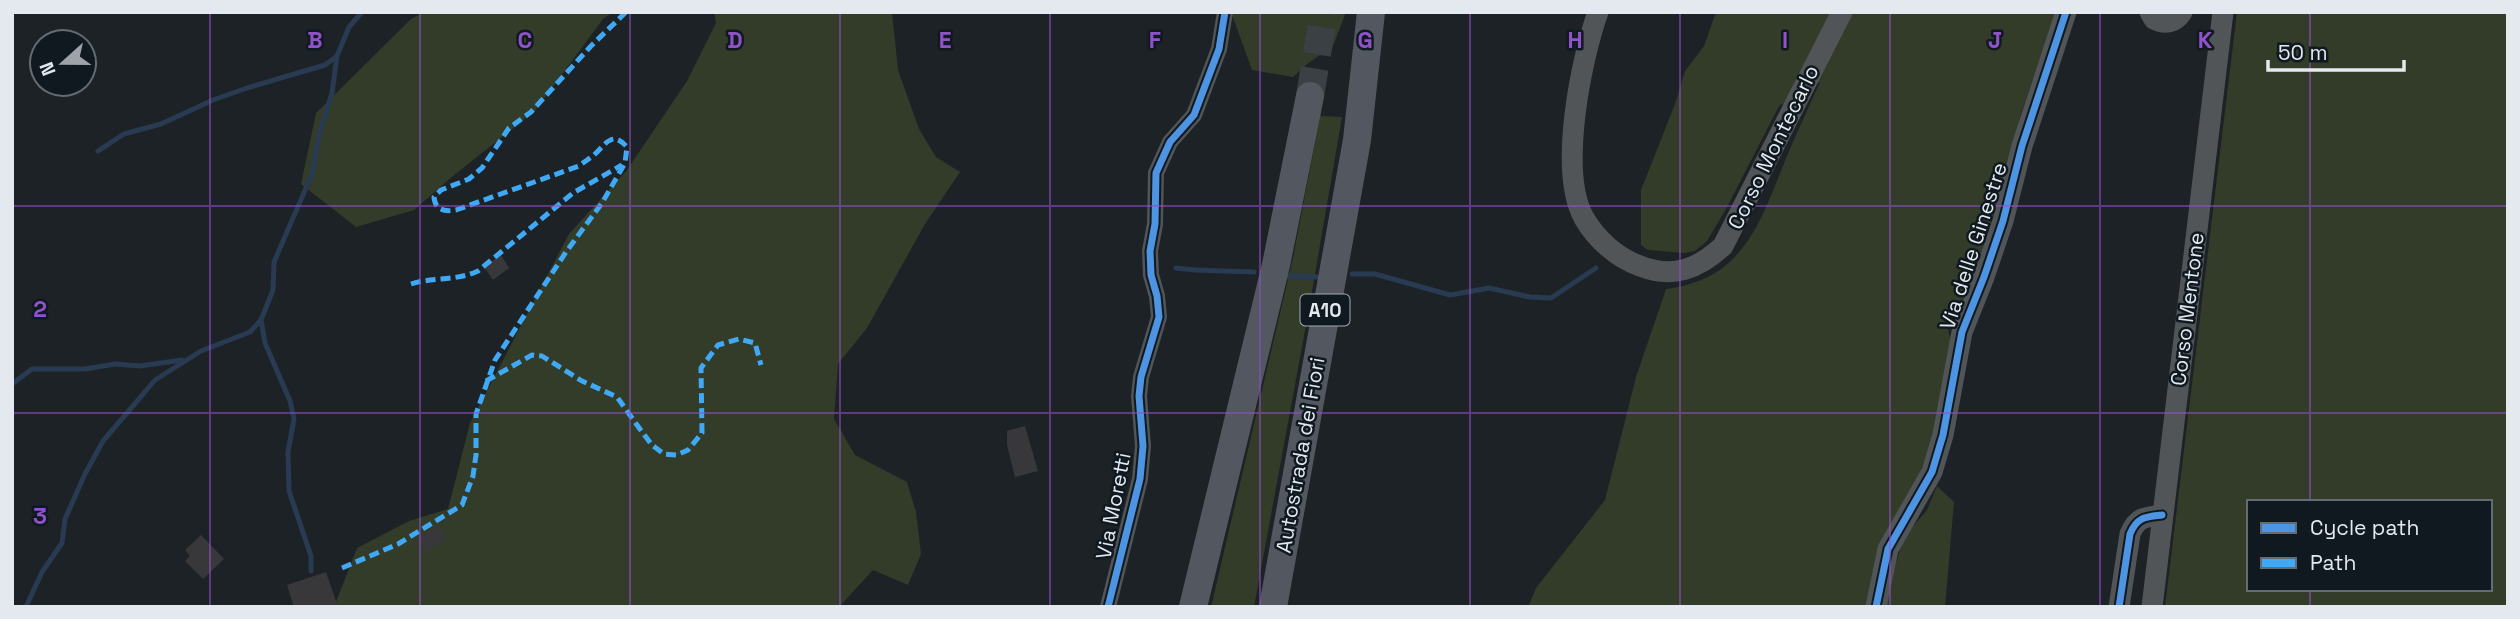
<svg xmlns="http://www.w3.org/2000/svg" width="2520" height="619" font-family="'Space Grotesk',sans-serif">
<rect width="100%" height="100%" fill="#1d2226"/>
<g fill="#323c29" fill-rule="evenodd">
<path d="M424,12H613L603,19L535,111L453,176L414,210L356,227L301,184L316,113L411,19Z"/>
<path d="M714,12H892L898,70L919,129L936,157L960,172L925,224L867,328L838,364L834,419L855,455L907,482L916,512L921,554L908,585L873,570L839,607H334L357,548L409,521L448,509L470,423L569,234L627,170L687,81L716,23Z"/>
<path d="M1231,12H1346L1333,46L1307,64L1293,77L1252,70Z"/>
<path d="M1716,12H2056L2021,114L2004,183L1983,246L1989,249L1959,315L1952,319L1948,329L1952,346L1939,425L1868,607H1528L1536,588L1605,500L1636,377L1666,289C1744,279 1759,224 1785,161C1796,134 1808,109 1820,82L1779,106L1726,209L1707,241L1695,251L1684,253L1648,250L1641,245V190L1675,104L1685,71L1704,46Z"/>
<path d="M2237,12H2508V607H2165ZM2249,502H2490V589H2249Z"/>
<path d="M1320,116L1342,117L1309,309L1254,607H1211L1293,258Z"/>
<path d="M1937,486L1954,502L1945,607H1884L1903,538L1927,510Z"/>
</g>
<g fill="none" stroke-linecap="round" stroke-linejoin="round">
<g stroke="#293b52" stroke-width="5">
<path d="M98,151L124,134L161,124L213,100L247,88L325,65L337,56"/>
<path d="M1176,268C1202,272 1228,270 1254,272"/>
<path d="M1352,274H1375L1450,295L1489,288L1530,297L1551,298L1596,268"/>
<path d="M1289,276L1317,277"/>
<path d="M261,320L265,343L290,401L294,419L288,452L289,491L311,556V571"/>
<path d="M12,384L32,369H85L115,364L140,366L182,360"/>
<path d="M26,607L42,572L62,543L65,519L85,474L103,441L127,413L155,380L201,351L250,332L261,320L273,290L274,262L312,174L320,131L332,93L337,56L349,27L362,12"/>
</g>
</g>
<g fill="#38383a">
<path d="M501,255L509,268L493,280L484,267Z"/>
<path d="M1025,426L1038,471L1015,477L1007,445V431Z"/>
<path d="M439,525L447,539L424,553L416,539Z"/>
<path d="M201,535L224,559L203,579L185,561L190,556L185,550Z"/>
<path d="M326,572L338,607H294L287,585Z"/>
</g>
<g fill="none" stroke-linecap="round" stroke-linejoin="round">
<path stroke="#3b4044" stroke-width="28" stroke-dasharray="28 14" stroke-linecap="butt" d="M1310,96L1324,12"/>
<path stroke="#515558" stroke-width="16" d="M1108,607L1140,479L1143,446L1139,396L1141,377L1159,317L1157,296L1151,275L1150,251L1155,224L1156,173L1170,142L1194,115L1219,49L1225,12"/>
<g stroke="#515558" stroke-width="21">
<path d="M1598,12C1581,60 1558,172 1584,218C1596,239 1617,258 1640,266C1673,279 1698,269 1723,246L1842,12"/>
<path d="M2150,12L2154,19C2165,25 2175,23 2182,12"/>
<path d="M1876,607L1888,549L1932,472L1943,435L1962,332L1984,277L2003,221L2022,146L2066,12"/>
<path d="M2119,607L2130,534C2137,517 2145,517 2162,515"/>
<path d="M2152,607L2223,12"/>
</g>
<g stroke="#535860" stroke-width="28">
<path d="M1193,607L1276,265L1310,96"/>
<path d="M1273,607L1357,140L1371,12"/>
</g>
<g stroke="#3fa9f5" stroke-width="5" stroke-dasharray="10 5" stroke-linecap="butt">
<path d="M411,284C432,277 458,281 478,271L573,193L622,165"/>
<path d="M486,381L532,355L542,356L582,381L617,397L637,425L652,445L664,454L677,455L688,450L702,433L701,368L718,345L739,339L755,343L761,365"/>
<path d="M342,568L398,544L462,505L473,476L476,455V414L495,360L566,252L602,203L625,163L627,147C612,130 606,144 594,155C589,159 584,162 579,166L456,210C444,212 435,210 434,197L441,190L469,179L482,168L509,128L531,112L591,46L626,12"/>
</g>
<g stroke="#101920" stroke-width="11">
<g id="cycleway">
<path d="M1108,607L1140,479L1143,446L1139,396L1141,377L1159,317L1157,296L1151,275L1150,251L1155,224L1156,173L1170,142L1194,115L1219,49L1225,12"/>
<path d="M1876,607L1888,549L1932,472L1943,435L1962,332L1984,277L2003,221L2022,146L2066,12"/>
<path d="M2119,607L2130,534C2137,517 2145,517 2162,515"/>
</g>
</g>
<use href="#cycleway" stroke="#4d94e3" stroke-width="7"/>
</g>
<path fill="none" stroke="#9052c9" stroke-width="2" stroke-opacity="0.55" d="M210,12V607M420,12V607M630,12V607M840,12V607M1050,12V607M1260,12V607M1470,12V607M1680,12V607M1890,12V607M2100,12V607M2310,12V502M12,206H2508M12,413H2508M2310,589V607"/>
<g text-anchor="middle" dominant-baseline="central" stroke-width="5" stroke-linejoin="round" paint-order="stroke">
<rect fill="#101920" stroke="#a4abb1" stroke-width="2" x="1300.5" y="294.5" width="49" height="31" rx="5"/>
<g font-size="19" font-weight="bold" fill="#e3e9ef">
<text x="1325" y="310">A10</text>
</g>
<g font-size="21" fill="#e3e9ef" stroke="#101920">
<text transform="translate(1773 147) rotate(-64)">Corso Montecarlo</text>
<text transform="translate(1973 246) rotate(-72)">Via delle Ginestre</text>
<text transform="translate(2187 309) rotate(-83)">Corso Mentone</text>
<text transform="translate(1300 455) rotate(-80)">Autostrada dei Fiori</text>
<text transform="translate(1113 506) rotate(-79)">Via Moretti</text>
</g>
</g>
<g font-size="23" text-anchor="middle" font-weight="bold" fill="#9052c9" stroke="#101920" stroke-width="5" stroke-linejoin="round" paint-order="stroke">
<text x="315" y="48">B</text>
<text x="525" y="48">C</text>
<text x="735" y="48">D</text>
<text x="945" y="48">E</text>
<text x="1155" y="48">F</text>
<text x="1365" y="48">G</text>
<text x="1575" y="48">H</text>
<text x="1785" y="48">I</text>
<text x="1995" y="48">J</text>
<text x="2205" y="48">K</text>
<text x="40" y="317">2</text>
<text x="40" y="524">3</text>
</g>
<rect width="2520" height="619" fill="none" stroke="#e3e9ef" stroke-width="28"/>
<rect x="2247" y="500" width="245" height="91" fill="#101920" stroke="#646c73" stroke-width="2"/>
<rect x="2261" y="523" width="35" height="10" fill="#4d94e3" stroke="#646c73" stroke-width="2"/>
<text x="2310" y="535" font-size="21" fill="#e3e9ef">Cycle path</text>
<rect x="2261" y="558" width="35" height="10" fill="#3fa9f5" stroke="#646c73" stroke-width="2"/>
<text x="2310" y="570" font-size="21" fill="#e3e9ef">Path</text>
<g transform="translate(63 63) rotate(249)"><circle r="33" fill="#101920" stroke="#646c73" stroke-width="2"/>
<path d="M0-5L12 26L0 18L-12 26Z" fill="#9ea3a9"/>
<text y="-10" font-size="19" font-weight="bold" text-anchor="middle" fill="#e3e9ef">N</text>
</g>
<path d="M2268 60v10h136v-10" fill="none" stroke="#e3e9ef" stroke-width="3.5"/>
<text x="2278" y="60" font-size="21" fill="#e3e9ef" stroke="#101920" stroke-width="5" paint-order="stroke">50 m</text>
</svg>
